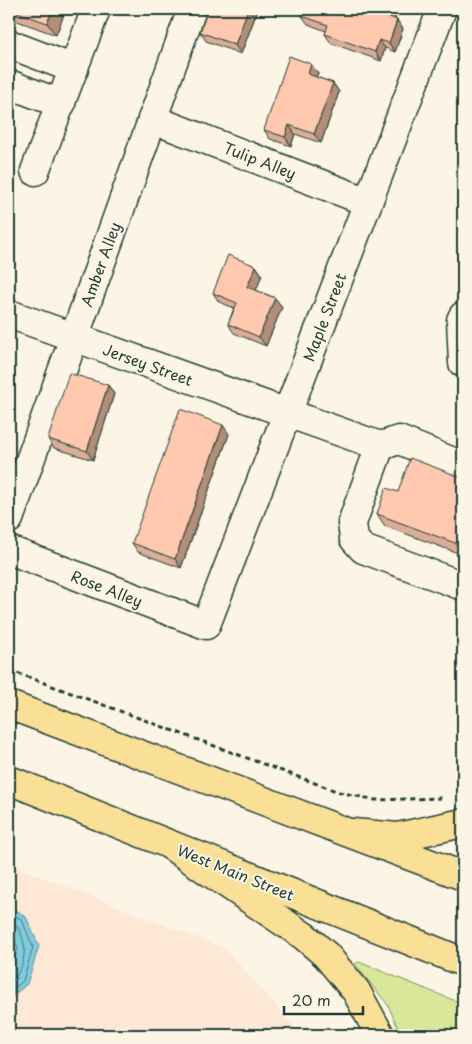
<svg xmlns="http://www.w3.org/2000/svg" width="472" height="1044" font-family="'Playpen Sans',sans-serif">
<rect width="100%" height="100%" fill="#fcf5e5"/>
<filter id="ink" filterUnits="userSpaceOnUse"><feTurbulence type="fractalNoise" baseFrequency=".02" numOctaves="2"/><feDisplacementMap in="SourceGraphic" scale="10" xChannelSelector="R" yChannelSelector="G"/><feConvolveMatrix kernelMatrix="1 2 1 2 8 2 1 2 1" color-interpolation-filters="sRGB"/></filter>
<g filter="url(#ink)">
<path fill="#fde8d5" d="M9,864L224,948L295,1027L299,1035H9Z"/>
<path fill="#d9e79a" stroke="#7c9267" d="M359,962L463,1004V1035H401L388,1005L355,964Z"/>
<path fill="#7fccde" stroke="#59939a" d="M9,905L26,917L39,946L27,984L9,999Z"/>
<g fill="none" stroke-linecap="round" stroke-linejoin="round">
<g stroke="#457678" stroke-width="1">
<path d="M9,911L22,920L33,947L23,981L9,993"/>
<path d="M9,919C31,934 28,968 9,985"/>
<path d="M9,928L18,948L9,975"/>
</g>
<g stroke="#1f3d34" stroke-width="31">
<g id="minor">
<path d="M9,44L74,69"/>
<path d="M9,84L61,104"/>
<path d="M152,119L368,202"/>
<path d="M35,171L96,9"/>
<path d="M9,314L380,446L399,440L463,466"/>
<path d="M463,316L461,320L463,363"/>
<path d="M380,446L352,523L354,539L363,549L463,586"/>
<path d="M9,519L192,9"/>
<path d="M9,550L206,625L442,9"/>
</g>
</g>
<g stroke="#1f3d34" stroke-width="31">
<g id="major">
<path d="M9,705L463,876"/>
<path d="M9,780L463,962"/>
</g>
</g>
<g stroke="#1f3d34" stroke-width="31">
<g id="highway">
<path d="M353,833L398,837L463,823"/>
<path d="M171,846L304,936L326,955L356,991L380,1035"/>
<path d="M460,874L463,876"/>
</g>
</g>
<path stroke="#1f3d34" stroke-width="3" stroke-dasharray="5 4" stroke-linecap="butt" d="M9,670L339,792L375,800L444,798"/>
<use href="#minor" stroke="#fcf5e5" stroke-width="28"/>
<use href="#major" stroke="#fadf96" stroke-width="28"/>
<use href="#highway" stroke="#fadf96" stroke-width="28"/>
</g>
<g fill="#daad96" stroke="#1f3d34">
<path d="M9,9H66L56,35L9,18Z"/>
<path d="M258,9L241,54L206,41L200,32Z"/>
<path d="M305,9H394L397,13L395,19L397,20L403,29L395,52L385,48L381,61L331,43L325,34L326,31L308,24L302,16Z"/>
<path d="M318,73L316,77L333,83L339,92L321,143L295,134L291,146L270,139L264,130Z"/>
<path d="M256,266L262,275L256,290L275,298L282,307L266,346L234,333L228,324L234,308L219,302L213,293Z"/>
<path d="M108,385L114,394L93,460L54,448L48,439Z"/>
<path d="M229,434L181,568L138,552L132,543Z"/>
<path d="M463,478V555L385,526L377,514L398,492Z"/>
</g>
<g fill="#b28d7a" stroke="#1f3d34">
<path d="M53,9H66L56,35L47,23Z"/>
<path d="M248,9H258L241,54L235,45Z"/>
<path d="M389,9H394L397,13L393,25L387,16Z"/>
<path d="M397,20L403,29L395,52L389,43Z"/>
<path d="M379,40L385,48L381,61L375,52Z"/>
<path d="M311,64L318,73L314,83L308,74Z"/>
<path d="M333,83L339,92L321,143L314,134Z"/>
<path d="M289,125L295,134L291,146L285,137Z"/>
<path d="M256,266L262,275L254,296L247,287Z"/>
<path d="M275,298L282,307L266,346L259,337Z"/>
<path d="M108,385L114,394L93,460L87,451Z"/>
<path d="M223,425L229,434L181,568L175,559Z"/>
</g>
<g fill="#fec9af" stroke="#1f3d34">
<path d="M9,9H53L47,23Z"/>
<path d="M208,9H248L235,45L200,32Z"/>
<path d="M305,9H389L387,16L397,20L389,43L379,40L375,52L325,34L328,25L302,16Z"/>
<path d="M289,56L311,64L308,74L333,83L314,134L289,125L285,137L264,130Z"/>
<path d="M228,255L256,266L247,287L275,298L259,337L228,324L237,303L213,293Z"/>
<path d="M69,373L108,385L87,451L48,439Z"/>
<path d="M180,409L223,425L175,559L132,543Z"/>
<path d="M410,458L463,478V546L377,514L386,488L398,492Z"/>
</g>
</g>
<g text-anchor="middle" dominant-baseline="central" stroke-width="4" stroke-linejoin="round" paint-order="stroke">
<g font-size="15" fill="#1f3d34" stroke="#fcf5e5">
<text transform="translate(260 160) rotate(21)">Tulip Alley</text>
<text transform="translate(100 264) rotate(-70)">Amber Alley</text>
<text transform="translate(324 317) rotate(-69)">Maple Street</text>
<text transform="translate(148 364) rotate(20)">Jersey Street</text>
<text transform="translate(107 588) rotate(21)">Rose Alley</text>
<text transform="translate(236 872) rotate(22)">West Main Street</text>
</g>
</g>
<rect width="472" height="1044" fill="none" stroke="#fcf5e5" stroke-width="30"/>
<rect x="15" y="15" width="442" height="1014" fill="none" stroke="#1f3d34" stroke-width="2" filter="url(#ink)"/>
<path d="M284 1006v8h79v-8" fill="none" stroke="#1f3d34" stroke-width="2.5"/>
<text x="292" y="1006" font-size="15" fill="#1f3d34" stroke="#fcf5e5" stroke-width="4" paint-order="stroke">20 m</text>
</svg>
